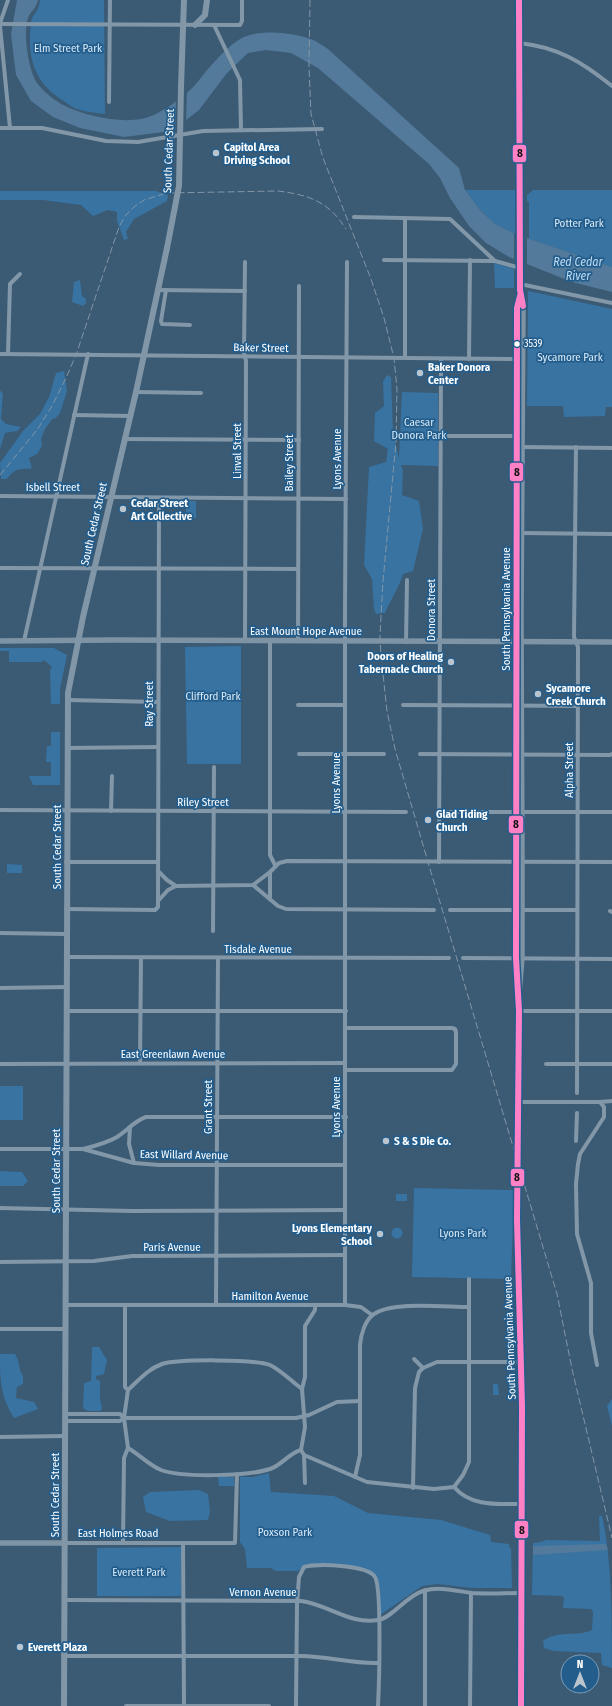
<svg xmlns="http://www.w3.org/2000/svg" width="612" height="1706" font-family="'Fira Sans Condensed',sans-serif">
<rect width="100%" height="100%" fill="#3b5a74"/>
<g fill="#3873a2">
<path d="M40,0H104L105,114C96,113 86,112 77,109C73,108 68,104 64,101C33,83 27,56 31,22C32,14 39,12 40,0Z"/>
<path d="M465,190H515V234L495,224L481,211Z"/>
<path d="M533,190H612V267L529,239V202L527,201V195Z"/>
<path d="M0,191H156L168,195L167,201L134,219L126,232L128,239L124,240L117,221V212L108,210L93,216L81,205L43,200H0Z"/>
<path d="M494,263L514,269V288H495Z"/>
<path d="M80,280L82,296L86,299V303L83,306L72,302L74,282Z"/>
<path d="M528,291L612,309V407H606L605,416L564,417L563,406H527Z"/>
<path d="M64,371L67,391L60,413L56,418L52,419L45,429L41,439L42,446L37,454L29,458L32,468C28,470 26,468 22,469C16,469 10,474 7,479H1L0,463L23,431L40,414L49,397L56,373Z"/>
<path d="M387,375L391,377L393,433L399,458L402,392L438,393V466L401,465L403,471L402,495L419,501L423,529L413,571L403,574C399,588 391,599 385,613L376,614L374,609L372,579L364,565L369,467L386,462L388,449L374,441L375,413L384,406L383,382Z"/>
<path d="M0,390L3,394L1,419L6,424L21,427L17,431L5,433L0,449Z"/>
<rect x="186" y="501" width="10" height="17"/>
<path d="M241,646V764H187L185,647Z"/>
<path d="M0,648H54L67,655L60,689V704H51L50,670L52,667L44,660L42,662H9V651H0Z"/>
<path d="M51,732H60V785H33L29,776H51V762H46L47,746H51Z"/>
<path d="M7,864L22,865V873H7Z"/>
<rect x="0" y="1086" width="23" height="34"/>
<path d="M0,1171L22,1172L28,1181L23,1186H0Z"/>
<path d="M414,1188L514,1190L511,1279L412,1277Z"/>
<rect x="396" y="1194" width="11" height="7"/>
<circle cx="397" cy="1233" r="5.5"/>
<path d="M92,1347H99L107,1360L104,1374L96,1376V1379L100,1381V1400L102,1407L101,1411H88L83,1408L84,1383L91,1381Z"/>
<path d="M0,1354H15C20,1361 18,1369 23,1376V1384L17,1387L16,1398L34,1402L38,1409L14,1418C0,1395 0,1380 0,1354Z"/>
<path d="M493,1384H498L499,1395H493Z"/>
<path d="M612,1399V1426L607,1406Z"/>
<path d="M269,1473L271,1492L334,1496L368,1513L441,1520L490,1535L491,1542L509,1544V1547L511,1548L512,1588H472L438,1584L422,1586L380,1615C379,1599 384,1575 365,1569L306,1565L298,1571H276L271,1568H247L245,1549L240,1542V1477H253Z"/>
<path d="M218,1477H234V1486H219Z"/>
<path d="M199,1490L208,1494L210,1512L208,1520L170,1521L146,1512L143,1497L150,1492Z"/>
<path d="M599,1516H602C612,1560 612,1620 612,1668L602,1665L601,1653L554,1651L544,1648L543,1641C556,1630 577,1637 592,1630L593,1612L591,1609L563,1608L564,1598L562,1596L532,1595L533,1543L541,1542L546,1540L600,1541Z"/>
<path d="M181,1547V1596H97V1548Z"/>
</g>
<g fill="#537a9a">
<path d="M17,0H38C36,10 30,11 28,18C23,34 28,69 37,83C44,92 55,101 65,106C86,116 118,123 141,119C158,116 176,102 188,92C196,85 202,76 208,69C219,57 234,39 250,35C269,30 295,33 313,40C318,42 323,46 328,49L459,168L465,190L481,211L495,224L515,234L612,267V292L572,282L509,257L486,243L469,226L450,198L440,178L429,164L318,68L291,53L266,50L248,53L227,73L199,110L172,131L124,137L80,128L53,117L31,101L16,75L11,34Z"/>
<path d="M606,1544L608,1550L533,1555V1546Z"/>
</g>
<g fill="#3b5a74">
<path d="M187,90L186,122L175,131L176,99Z"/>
<path d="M514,233L527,238V265L514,261Z"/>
</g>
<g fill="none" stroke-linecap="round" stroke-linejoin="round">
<g stroke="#8297a8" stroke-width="4">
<path d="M0,23L8,0"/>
<path d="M0,24L238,25H240L242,21V0"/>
<path d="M214,25L240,80L241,130"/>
<path d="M0,26L10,128"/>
<path d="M519,43C558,47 582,62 612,86"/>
<path d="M109,102L110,0"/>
<path d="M0,128H42L106,141L138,142L203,131L322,129"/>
<path d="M354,217L450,219L495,261"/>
<path d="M384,260L495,261L520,268"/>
<path d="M245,262L244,353L246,361L245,641"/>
<path d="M520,284L612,303"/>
<path d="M157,290L245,291"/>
<path d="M166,290L161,321L162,324L190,325"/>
<path d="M0,354L518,359"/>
<path d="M8,354L10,284L20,274"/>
<path d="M405,358V218"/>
<path d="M469,359L470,260"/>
<path d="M136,392L201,393"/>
<path d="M74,415L130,416"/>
<path d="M441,436H518"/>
<path d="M124,439L299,440"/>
<path d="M521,447L612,448"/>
<path d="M576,447L574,637L578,647L577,1093"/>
<path d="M0,496L346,499"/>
<path d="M520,533L612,534"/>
<path d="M0,568L298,569"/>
<path d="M24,641L88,354"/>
<path d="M270,641V855L275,865"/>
<path d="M298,641L299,286"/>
<path d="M406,642L407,580"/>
<path d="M67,700L158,702"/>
<path d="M298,705H345"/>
<path d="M403,705L578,706"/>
<path d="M67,748L158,747"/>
<path d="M299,754H384"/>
<path d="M420,754L610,755L612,754"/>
<path d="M0,810L406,812"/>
<path d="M111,811L112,776"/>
<path d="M439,812H612"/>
<path d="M66,862H158"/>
<path d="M439,862L441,359"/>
<path d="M158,871L167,880L176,886L253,885L270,872"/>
<path d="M253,885L278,906L286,909L434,910"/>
<path d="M270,899V872L279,863L287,861L612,862"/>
<path d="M158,901L168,890L176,886"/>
<path d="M66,909L155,910L158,907L159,499"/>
<path d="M450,910H577"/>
<path d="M610,911L612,912"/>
<path d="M213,931L214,767"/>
<path d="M0,933L66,934"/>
<path d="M66,957L449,958"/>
<path d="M463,958L612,959"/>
<path d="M0,988L66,987"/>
<path d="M66,1011H346"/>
<path d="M519,1011H612"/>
<path d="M140,1063L141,958"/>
<path d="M0,1064L345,1063"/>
<path d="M546,1064H612"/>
<path d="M346,1070H452L456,1064V1032L455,1029L452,1028H346"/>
<path d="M519,1102H600L612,1101"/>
<path d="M130,1127L129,1144L134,1163"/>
<path d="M576,1141L577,1113"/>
<path d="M0,1149H83L134,1163L159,1165H345"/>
<path d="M83,1149C95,1146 107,1143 117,1137C128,1130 134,1121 146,1117H346"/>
<path d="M0,1208L132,1211L345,1210"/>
<path d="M0,1262L94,1261L132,1256L344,1255"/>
<path d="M216,1304L218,958"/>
<path d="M65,1305H345L361,1307L372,1315"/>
<path d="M345,1305V611L347,262"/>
<path d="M0,1329H65"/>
<path d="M414,1359L423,1368"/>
<path d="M597,1365L591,1333V1283L577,1234L576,1184L578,1164L580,1154L604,1117V1107L600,1102"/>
<path d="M128,1390C139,1380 148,1369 162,1364C179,1359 254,1359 270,1365C282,1371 291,1381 302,1389"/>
<path d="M65,1414H120L124,1418"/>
<path d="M65,1421H120L124,1418H296L309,1415L337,1402L360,1401"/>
<path d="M0,1437L65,1436"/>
<path d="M128,1448C140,1455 149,1465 161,1470C182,1478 249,1476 270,1469C282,1465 289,1453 301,1450"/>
<path d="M301,1450L304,1455L367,1482L434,1489L454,1487C471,1507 498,1504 521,1504"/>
<path d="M301,1450L305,1427L302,1389L305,1377V1326L315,1310V1305"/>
<path d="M304,1455L305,1483"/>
<path d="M355,1477L360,1455V1345C361,1334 365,1320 374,1314C393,1301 445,1307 469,1307"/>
<path d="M454,1487L463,1475L469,1462V1279"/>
<path d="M413,1488L415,1388L419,1372L423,1368L437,1362H521"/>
<path d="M64,1543H235L237,1474"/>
<path d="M123,1543L124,1458L128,1448L124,1418L128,1390L125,1387V1305"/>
<path d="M183,1543L184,1706"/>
<path d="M64,1600L301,1601C327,1604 350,1625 378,1620C392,1618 406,1596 423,1591C439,1586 456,1591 472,1593C488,1594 505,1593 521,1593"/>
<path d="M63,1656H301C327,1656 352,1664 378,1663"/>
<path d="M126,1706H269"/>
<path d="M296,1706L297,1604L299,1577L304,1567C316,1563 368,1565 375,1577C382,1588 379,1686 378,1706"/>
<path d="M425,1706V1590"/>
<path d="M470,1706L471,1593"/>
</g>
<g stroke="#7e94a5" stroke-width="5.5">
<path d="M0,641L113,640L612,642"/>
<path d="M517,977L516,958L517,308L520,296"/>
<path d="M519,992V1119"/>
<path d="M519,994L522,958V866L521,618L523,307L520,290L519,0"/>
<path d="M517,1185V1253L522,1406L521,1706"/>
<path d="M0,1543H64"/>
</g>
<g stroke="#8196a7" stroke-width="6">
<path d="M195,25L205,15L207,0"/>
<path d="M181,87L184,0"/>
<path d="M64,1706L68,693L83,617L136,392L167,248"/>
</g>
<g stroke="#8296a7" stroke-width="1" stroke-dasharray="7 3" stroke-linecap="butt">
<path d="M310,0L309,67L311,114L323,158L371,279L384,318L394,358L397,389L396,442L383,581L380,635L381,656L387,711L395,749L428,862L557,1294L572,1369L612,1538"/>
<path d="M0,475L37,430L52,406L66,378L76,355L119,227L125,216L134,207L144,200L167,193L278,191C310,195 329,202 346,229"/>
</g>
<path stroke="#7e94a5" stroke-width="5.5" d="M517,1185L519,1119"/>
<path stroke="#8196a7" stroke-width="6" d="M167,248L179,186L181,87"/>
<g stroke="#235d8c" stroke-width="9">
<g id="bus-1">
<path d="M519,0L520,290L523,306"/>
<path d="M520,296L517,308L516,958L519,1011L517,1219L522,1406L521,1706"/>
</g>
</g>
<use href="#bus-1" stroke="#ff80c5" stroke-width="6"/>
</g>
<g fill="#bac5ce" stroke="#235d8c" stroke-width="1.5">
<circle cx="216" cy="153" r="4"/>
<circle cx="420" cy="373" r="4"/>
<circle cx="123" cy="509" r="4"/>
<circle cx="451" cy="662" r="4"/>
<circle cx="538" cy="694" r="4"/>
<circle cx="428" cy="820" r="4"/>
<circle cx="386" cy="1141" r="4"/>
<circle cx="380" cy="1234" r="4"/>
<circle cx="20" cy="1647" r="4"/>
</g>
<circle fill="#fff" stroke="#235d8c" stroke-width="1.5" cx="517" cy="344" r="3.5"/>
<g text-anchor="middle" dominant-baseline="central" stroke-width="3.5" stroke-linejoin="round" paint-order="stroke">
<g font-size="10" fill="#fff" stroke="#235d8c" text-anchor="start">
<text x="524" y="344">3539</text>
</g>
<g font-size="11" fill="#d7eaf8" stroke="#235d8c">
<text x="68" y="48">Elm Street Park</text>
<text x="579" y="223">Potter Park</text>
<text x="570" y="357">Sycamore Park</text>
<text x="419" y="422">Caesar<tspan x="419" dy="13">Donora Park</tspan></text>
<text x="213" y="696">Clifford Park</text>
<text x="463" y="1233">Lyons Park</text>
<text x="285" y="1532">Poxson Park</text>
<text x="139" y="1572">Everett Park</text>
</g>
<g font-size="11" font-weight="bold" fill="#fff" stroke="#235d8c" text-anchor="start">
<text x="224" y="147">Capitol Area<tspan x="224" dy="13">Driving School</tspan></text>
<text x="428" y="367">Baker Donora<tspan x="428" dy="13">Center</tspan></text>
<text x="131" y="503">Cedar Street<tspan x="131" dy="13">Art Collective</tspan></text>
<text x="443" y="656" text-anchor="end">Doors of Healing<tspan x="443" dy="13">Tabernacle Church</tspan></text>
<text x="546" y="688">Sycamore<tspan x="546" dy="13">Creek Church</tspan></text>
<text x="436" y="814">Glad Tiding<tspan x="436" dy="13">Church</tspan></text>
<text x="394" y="1141">S &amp; S Die Co.</text>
<text x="372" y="1228" text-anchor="end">Lyons Elementary<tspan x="372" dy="13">School</tspan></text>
<text x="28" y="1647">Everett Plaza</text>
</g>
<g font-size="11" fill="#fff" stroke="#235d8c">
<text transform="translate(169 151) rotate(-88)">South Cedar Street</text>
<text transform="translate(261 348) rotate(1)">Baker Street</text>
<text transform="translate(237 451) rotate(-90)">Linval Street</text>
<text transform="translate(337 459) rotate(-90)">Lyons Avenue</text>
<text transform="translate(289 463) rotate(-90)">Bailey Street</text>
<text x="53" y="487">Isbell Street</text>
<text transform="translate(94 524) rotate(-77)">South Cedar Street</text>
<text transform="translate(506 609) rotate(-90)">South Pennsylvania Avenue</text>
<text transform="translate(431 610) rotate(-90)">Donora Street</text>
<text x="306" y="631">East Mount Hope Avenue</text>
<text transform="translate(149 704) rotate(-90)">Ray Street</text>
<text transform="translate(569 770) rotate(-90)">Alpha Street</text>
<text transform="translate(336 783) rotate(-90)">Lyons Avenue</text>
<text x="203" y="802">Riley Street</text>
<text transform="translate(57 847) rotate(-90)">South Cedar Street</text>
<text x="258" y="949">Tisdale Avenue</text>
<text x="173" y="1054">East Greenlawn Avenue</text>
<text transform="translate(208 1107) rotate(-90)">Grant Street</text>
<text transform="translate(336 1107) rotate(-90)">Lyons Avenue</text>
<text transform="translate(184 1155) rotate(1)">East Willard Avenue</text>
<text transform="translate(56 1171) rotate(-90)">South Cedar Street</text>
<text x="172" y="1247">Paris Avenue</text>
<text x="270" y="1296">Hamilton Avenue</text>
<text transform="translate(510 1338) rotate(-92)">South Pennsylvania Avenue</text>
<text transform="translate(55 1495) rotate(-90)">South Cedar Street</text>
<text x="118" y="1533">East Holmes Road</text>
<text x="263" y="1592">Vernon Avenue</text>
</g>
<g font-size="12" font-style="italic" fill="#bedbf2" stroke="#235d8c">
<text x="578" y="262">Red Cedar<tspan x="578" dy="14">River</tspan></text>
</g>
</g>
<g stroke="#235d8c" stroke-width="1.5">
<rect x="512" y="144" width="15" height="19" rx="4" fill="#ff80c5"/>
<rect x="509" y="462" width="15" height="20" rx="4" fill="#ff80c5"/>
<rect x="508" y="815" width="16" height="19" rx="4" fill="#ff80c5"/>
<rect x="510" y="1168" width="15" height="19" rx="4" fill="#ff80c5"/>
<rect x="514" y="1520" width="15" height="19" rx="4" fill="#ff80c5"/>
</g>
<g font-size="11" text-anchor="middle" font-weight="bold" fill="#111">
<text x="520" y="157">8</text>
<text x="517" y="476">8</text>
<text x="516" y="828">8</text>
<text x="517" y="1181">8</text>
<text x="522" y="1534">8</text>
</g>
<g transform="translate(580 1674)"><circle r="19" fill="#235d8c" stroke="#7b9eba"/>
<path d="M0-3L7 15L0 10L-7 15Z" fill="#bac5ce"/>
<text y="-6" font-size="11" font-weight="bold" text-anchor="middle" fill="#ffffff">N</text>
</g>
</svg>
